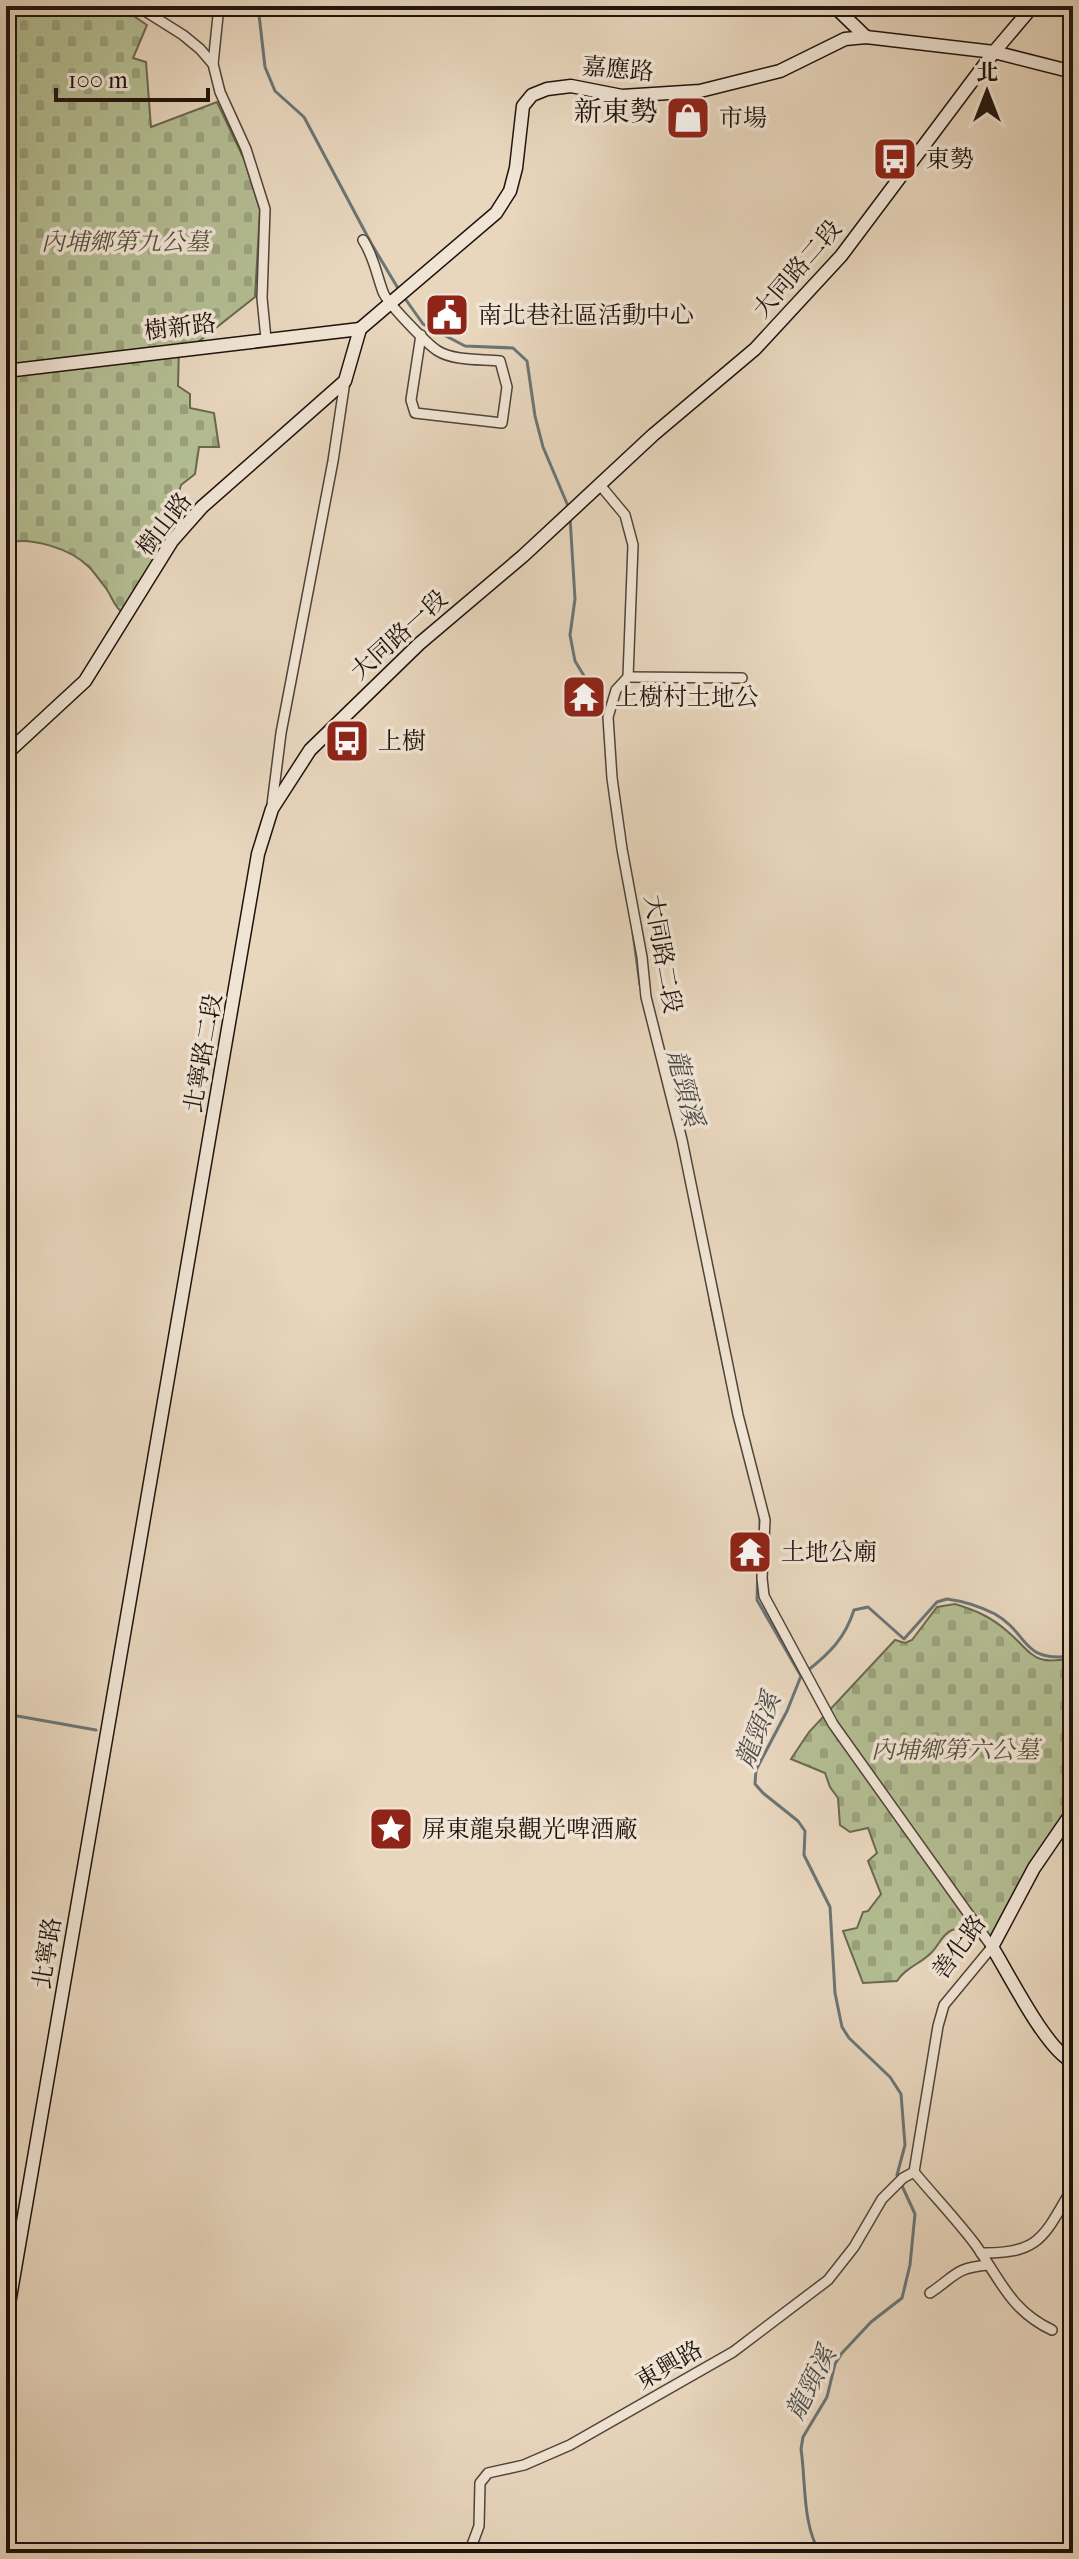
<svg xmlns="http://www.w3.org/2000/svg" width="1079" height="2559" font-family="'IM FELL French Canon','Noto Serif TC',serif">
<defs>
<pattern id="cemetery-stones" width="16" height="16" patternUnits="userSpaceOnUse" patternTransform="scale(2)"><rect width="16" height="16" fill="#b4be93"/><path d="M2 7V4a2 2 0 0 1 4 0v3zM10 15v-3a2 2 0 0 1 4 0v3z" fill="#9aa27e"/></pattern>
</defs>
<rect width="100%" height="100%" fill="#e8d6bd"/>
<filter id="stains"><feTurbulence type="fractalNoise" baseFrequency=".0025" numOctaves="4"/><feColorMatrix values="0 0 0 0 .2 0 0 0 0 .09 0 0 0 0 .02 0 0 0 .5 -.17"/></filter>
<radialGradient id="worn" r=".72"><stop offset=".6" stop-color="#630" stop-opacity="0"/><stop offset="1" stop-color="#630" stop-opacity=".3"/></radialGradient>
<g fill="url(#cemetery-stones)" stroke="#6a6850" stroke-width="2">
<path d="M6,6H119L147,25L133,58L146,62L151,127L217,102L244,159L260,210L255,297L198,342L179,347L178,386L190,394V408L214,413L219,447H199L195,474L181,485L171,520L177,533L123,613C114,607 112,596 105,587C100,581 95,573 89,567C71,549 31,536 6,543Z"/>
<path d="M955,1604C975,1610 991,1617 1007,1631C1034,1654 1031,1666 1073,1658V1804L1031,1863L987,1948L972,1929C965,1929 959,1928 952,1930C941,1935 939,1946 931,1953C919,1965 906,1967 897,1981L863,1983L843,1931L857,1928L863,1912L868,1911L881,1894L868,1861L877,1853L868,1828L850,1832L840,1825L838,1798L830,1787L825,1773L791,1759L809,1732L895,1640L905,1643L912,1640L937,1607Z"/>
</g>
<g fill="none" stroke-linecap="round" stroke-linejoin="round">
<g stroke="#6a7576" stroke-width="3">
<path d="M258,6L265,67L275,91L304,117L371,243L399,290"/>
<path d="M404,297L423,324L465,346L513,348L527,361L535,416L543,447L568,506"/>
<path d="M570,517L575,599L570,635L575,661L606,712"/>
<path d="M633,933L640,985"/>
<path d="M710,1301L724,1368"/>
<path d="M760,1515V1532"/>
<path d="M758,1563L757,1600L801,1676L787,1711L756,1770L755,1784L763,1793L798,1821L805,1831L804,1855L830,1907L835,1993L842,2027L849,2038L890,2077L901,2094L905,2145L897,2175L915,2214L910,2265L902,2298L871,2322L842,2353L835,2364L827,2397L803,2437L801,2449C806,2482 802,2524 820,2553"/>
<path d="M807,1671C830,1653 845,1638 854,1610L868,1607L904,1639L937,1602L947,1599C962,1601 981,1607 995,1614C1030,1634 1020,1663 1073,1656"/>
<path d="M6,1714L96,1730"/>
<path d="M1070,2553L1073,2550"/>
</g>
<g stroke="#514439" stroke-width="12">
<g id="street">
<path d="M137,6L183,35L200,49L213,64L220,92L246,149L265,209L262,298L266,339"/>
<path d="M213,64L219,6"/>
<path d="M363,240C374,257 376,273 383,292C387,303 428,345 438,351C454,361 482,359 500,361L507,387L502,423L415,413L411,400L421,335"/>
<path d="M628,677L742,678"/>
<path d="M272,805L281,733L333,461L345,381"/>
<path d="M914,2172C934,2196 956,2219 975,2244C1000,2279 1010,2310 1052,2330"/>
<path d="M981,2253C1042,2254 1044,2235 1073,2187"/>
<path d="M930,2293C956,2276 954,2268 988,2265"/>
<path d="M469,2553L479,2526L480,2483L488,2473L524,2465L570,2445L733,2352L828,2280L854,2247L882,2199L903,2178L914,2172L938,2026L944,2005L992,1947L833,1724L764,1596L762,1578L765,1520L738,1415L682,1140L646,997L642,957L622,849L612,778L608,717L616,690L628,677L633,545L625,515L600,485"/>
</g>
</g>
<g stroke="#1f130d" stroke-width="15">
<g id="secondary">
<path d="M834,6L866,37"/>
<path d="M360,329L496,213L510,191L516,168L523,106L532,95L547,89L571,86L622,96L700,91L780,71L845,39L866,37L994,52L1073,72"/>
<path d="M6,371L360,329"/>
<path d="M6,754L85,681L172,541L202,507L345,381L360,329"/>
<path d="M1073,1811L1034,1868L992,1947C1009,1974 1046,2050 1073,2062"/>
<path d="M6,2321L258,854L272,809L310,750L419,644L523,556L653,435L755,349L841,256L994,52L1033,6"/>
</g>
</g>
<use href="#street" stroke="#f0e4d4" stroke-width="9"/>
<use href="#secondary" stroke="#f0e4d4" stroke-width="12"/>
</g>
<defs>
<g id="shop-square" transform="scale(2.3)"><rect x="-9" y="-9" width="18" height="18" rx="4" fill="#8f2418" stroke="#f0e4d4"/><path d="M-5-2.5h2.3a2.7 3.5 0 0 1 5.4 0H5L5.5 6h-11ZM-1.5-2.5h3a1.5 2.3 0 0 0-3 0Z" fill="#fff"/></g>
<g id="bus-square" transform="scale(2.3)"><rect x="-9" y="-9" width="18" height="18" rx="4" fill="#8f2418" stroke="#f0e4d4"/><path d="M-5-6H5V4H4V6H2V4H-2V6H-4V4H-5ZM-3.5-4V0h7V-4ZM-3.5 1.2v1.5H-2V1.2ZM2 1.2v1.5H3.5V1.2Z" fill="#fff"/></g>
<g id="civic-square" transform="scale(2.3)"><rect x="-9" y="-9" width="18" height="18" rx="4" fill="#8f2418" stroke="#f0e4d4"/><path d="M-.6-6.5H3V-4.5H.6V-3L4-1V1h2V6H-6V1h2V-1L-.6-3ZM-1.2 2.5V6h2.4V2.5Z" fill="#fff"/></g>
<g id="temple-square" transform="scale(2.3)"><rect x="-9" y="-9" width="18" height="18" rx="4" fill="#8f2418" stroke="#f0e4d4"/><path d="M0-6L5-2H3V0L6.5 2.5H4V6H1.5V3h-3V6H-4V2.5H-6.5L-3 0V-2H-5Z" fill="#fff"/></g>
<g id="sight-square" transform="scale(2.3)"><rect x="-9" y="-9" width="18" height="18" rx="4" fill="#8f2418" stroke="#f0e4d4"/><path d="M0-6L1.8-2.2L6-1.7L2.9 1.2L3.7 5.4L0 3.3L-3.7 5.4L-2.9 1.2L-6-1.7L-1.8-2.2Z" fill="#fff"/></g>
</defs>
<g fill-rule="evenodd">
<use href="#shop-square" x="688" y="118"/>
<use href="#bus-square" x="895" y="159"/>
<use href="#civic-square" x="447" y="315"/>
<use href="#temple-square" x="584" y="697"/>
<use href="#bus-square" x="347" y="741"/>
<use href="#temple-square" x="750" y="1552"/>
<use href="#sight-square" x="391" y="1829"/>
</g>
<g text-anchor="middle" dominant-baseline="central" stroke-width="7" stroke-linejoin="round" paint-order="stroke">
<g font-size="24" fill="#1f130d" stroke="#f0e4d4">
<text transform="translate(618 69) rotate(5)">嘉應路</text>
<text transform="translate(797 269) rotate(-49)">大同路二段</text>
<text transform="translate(180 327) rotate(-7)">樹新路</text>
<text transform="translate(164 524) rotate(-52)">樹山路</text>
<text transform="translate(399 635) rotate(-42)">大同路一段</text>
<text transform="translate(663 954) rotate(80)">大同路二段</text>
<text transform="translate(203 1053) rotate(-80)">北寧路二段</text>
<text transform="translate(959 1947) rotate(-54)">善化路</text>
<text transform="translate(47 1953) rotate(-81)">北寧路</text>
<text transform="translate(669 2365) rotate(-30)">東興路</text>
</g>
<g font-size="24" fill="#1f130d" stroke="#f0e4d4" text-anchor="start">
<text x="719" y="118">市場</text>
<text x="926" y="159">東勢</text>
<text x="478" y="315">南北巷社區活動中心</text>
<text x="615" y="697">上樹村土地公</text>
<text x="378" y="741">上樹</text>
<text x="781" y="1552">土地公廟</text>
<text x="422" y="1829">屏東龍泉觀光啤酒廠</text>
</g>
<g font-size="24" font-style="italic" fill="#534f3c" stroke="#f0e4d4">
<text x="125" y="242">內埔鄉第九公墓</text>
<text x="955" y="1750">內埔鄉第六公墓</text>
</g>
<g font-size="26" font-style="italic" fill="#4b4c4a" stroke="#f0e4d4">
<text transform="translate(685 1088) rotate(76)">龍頸溪</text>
<text transform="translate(758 1730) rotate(-68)">龍頸溪</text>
<text transform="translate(811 2383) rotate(-63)">龍頸溪</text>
</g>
<g font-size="28" fill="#1f130d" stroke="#f0e4d4">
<text x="616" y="111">新東勢</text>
</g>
</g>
<rect width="1079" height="2559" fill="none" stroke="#e8d6bd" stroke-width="32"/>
<rect x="8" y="8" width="1063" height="2543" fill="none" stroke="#1f130d" stroke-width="4"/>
<rect x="16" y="16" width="1047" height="2527" fill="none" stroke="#1f130d" stroke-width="2"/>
<g transform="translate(987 92)" stroke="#f0e4d4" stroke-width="6" paint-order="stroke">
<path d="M0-6L14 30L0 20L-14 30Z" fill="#1f130d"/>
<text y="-12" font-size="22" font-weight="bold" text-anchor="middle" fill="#1f130d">北</text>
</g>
<path d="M56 88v12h152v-12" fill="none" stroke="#1f130d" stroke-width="4"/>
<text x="68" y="88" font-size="24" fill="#1f130d" stroke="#f0e4d4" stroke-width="6" paint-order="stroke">100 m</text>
<rect width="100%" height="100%" filter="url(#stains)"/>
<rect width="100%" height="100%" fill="url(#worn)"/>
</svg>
